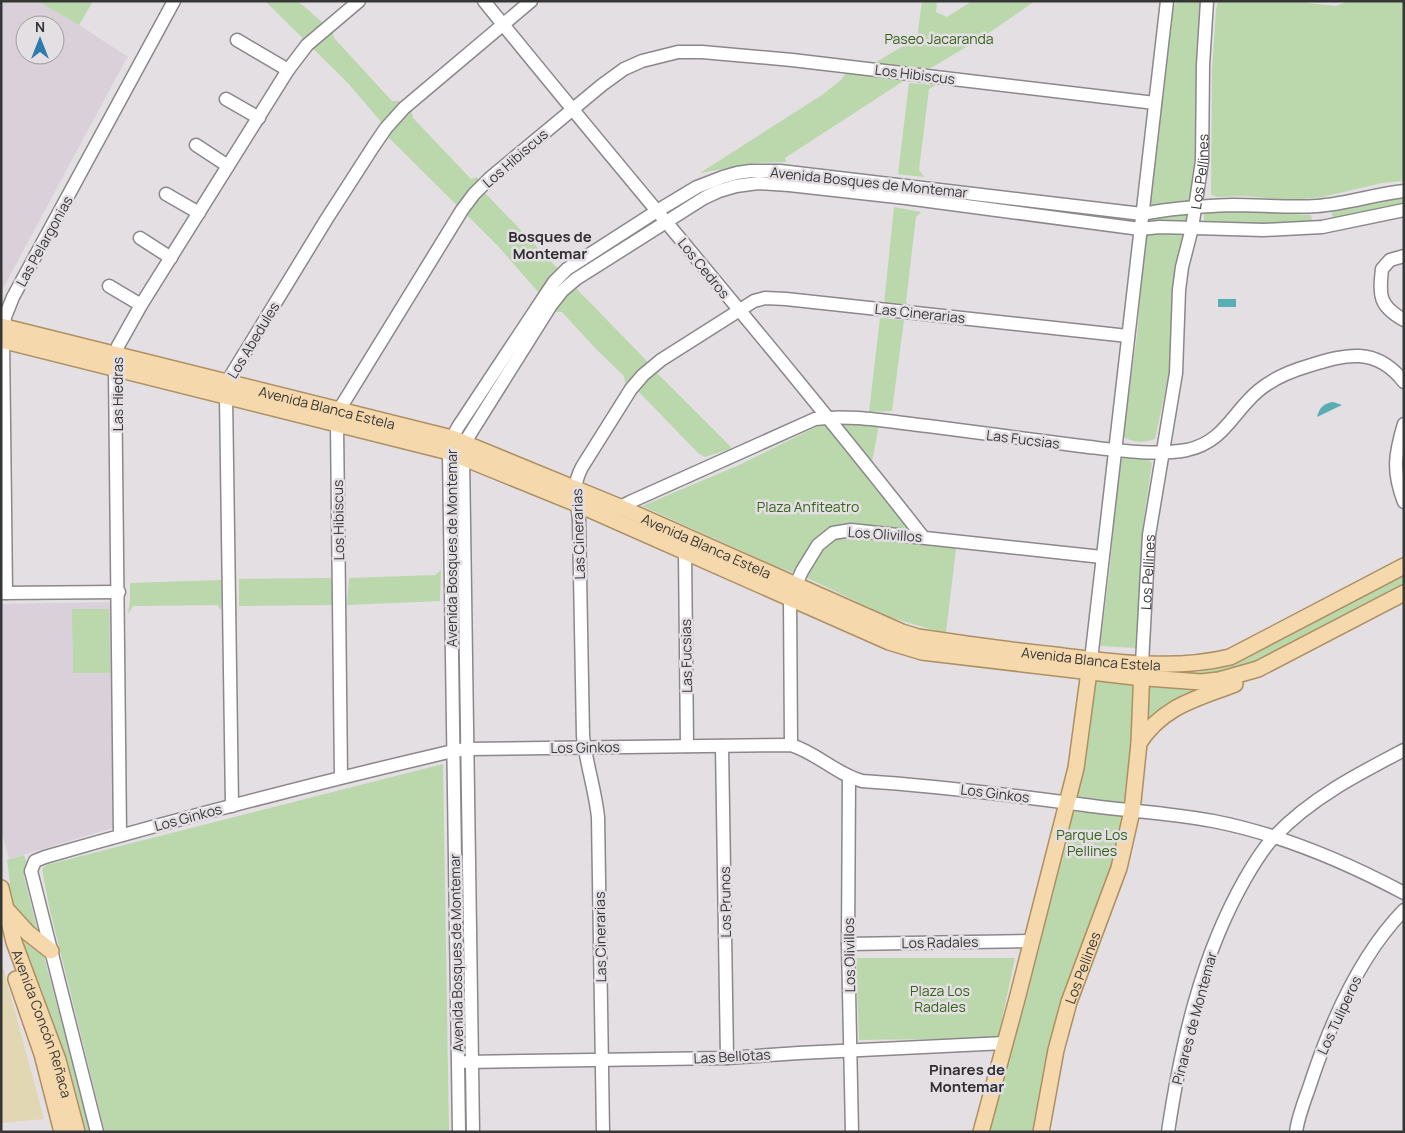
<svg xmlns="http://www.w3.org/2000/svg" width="1405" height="1133" font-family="Manrope,sans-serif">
<rect width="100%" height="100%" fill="#e3dfe3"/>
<g fill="#d9d0da" fill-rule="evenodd">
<path d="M1,1H37L79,25L128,57L125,61L1,292ZM25,25H55V55H25Z"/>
<path d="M112,602L116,827L9,859L1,830V604Z"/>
</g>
<g fill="#bad8ac">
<path d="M37,1H93L79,25Z"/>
<path d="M265,1H298L332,31L334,38L392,101H399L411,110L413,118L471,179L477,177L485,193L566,277L652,222L654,225L569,281L643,357L655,371L731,447L730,449L705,457L698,453L637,390L625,382L624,376L597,350L562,312H555L548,303L468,429L463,427L545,300L498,246L386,135L382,123L347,82Z"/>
<path d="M922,1H937L936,12L947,17L972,1H1035L986,35L936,65L902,82L785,158L786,162L756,163L700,173L822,95L841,80L846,73L876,62L917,38Z"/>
<path d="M1179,1H1199L1204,7L1197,164L1173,355L1155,439C1143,443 1132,443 1122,436L1137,336L1145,238L1172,7Z"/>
<path d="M1218,1H1306L1309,3L1335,6L1350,1H1404V181L1382,183L1322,197L1290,200L1245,196L1216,197L1211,194L1212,71L1216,10Z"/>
<path d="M909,83L936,85L929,89L919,170L924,177L898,174Z"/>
<path d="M1404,195V205L1333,218L1331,211L1384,198Z"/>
<path d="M894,207L921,212L916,217L906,302L909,307L884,304Z"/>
<path d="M1247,211L1310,215L1312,218L1311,223L1204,225V213Z"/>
<path d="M880,318L904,320L892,411L869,412Z"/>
<path d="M843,418L879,424L869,479L919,540L956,549L946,632H940L889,617L801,575L780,568L642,506L737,466L822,424Z"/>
<path d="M1127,453L1143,454L1152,463L1143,525L1136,648L1100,646L1110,568L1119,461Z"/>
<path d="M458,473L469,1132H464L454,475Z"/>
<path d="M441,570L440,601L347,605L349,578L435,575Z"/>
<path d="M1404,575V583L1238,670L1202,678L1153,671L1198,672L1219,668Z"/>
<path d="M331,578L333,605L239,606V579Z"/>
<path d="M222,580L221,610L217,605L133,606L128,614L130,600V583Z"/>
<path d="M72,609H109L110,673H73Z"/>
<path d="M1093,677L1133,683L1134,760L1119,848L1034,1132H987Z"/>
<path d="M1149,687H1206L1165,705L1148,722Z"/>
<path d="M443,764L449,1132H105L49,906L42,869L46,865Z"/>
<path d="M24,855L27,863L24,870V877L40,940L12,912L7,892L10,882L7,860Z"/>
<path d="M15,927L43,953L91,1132H82L43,993L35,976Z"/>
<path d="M856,958H1015L998,1038L859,1040Z"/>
</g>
<path fill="#e1d7b2" d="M1,960L44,1119L1,1123Z"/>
<g fill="#59aeb4">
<rect x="1218" y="299" width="18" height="8"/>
<path d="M1333,402L1342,405L1317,417C1319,408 1324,403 1333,402Z"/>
</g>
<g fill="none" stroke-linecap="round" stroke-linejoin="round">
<g stroke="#8b878b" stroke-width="15">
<g id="minor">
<path d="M484,1C629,181 781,355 923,537"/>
<path d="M237,40L288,70"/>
<path d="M226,99L259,118"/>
<path d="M196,145L228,166"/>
<path d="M166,194L199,213"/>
<path d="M140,238L171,258"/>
<path d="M1404,256L1390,260L1382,269C1379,296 1379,306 1404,320"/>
<path d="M109,286L141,305"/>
<path d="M1404,424C1395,454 1392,471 1404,502"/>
<path d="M620,507L630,502L815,419C852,414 890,422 928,426C979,433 1030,439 1081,446C1116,450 1153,456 1187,450C1224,442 1232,413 1258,391C1272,379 1291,371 1308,366C1346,354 1376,346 1404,382"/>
<path d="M1,593L119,592"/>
<path d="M6,593L3,341L5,317L13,297L174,1"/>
<path d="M1091,660L1167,1"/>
<path id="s1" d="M1142,663L1149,535L1176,373L1179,290L1182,267L1192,228L1202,161L1203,65L1207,1"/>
<path d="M791,745L790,598L802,571L818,545L833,533L851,530L1102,557"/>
<path d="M687,746L685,552L687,544"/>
<path d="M722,746L727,1058"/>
<path d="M341,777L337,424L339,410L462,210L474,194L490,178L602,85L624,69L642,61L678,52H702L792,60L1155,103"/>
<path d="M849,777L848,944L852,1132"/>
<path d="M232,806L226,396L227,382L326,220L373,147L386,128L404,108L531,1"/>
<path d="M120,835L115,369L118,346L141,305L288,70L307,45L359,1"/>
<path d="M848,944L1032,941"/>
<path d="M466,1062L727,1058L799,1053L1005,1043"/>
<path d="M97,1132L31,871L35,861L45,857C180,818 316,783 453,751L467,749L791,745C817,753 836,774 862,781C937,786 1011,795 1085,805C1127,811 1171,813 1213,821C1280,834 1344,861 1404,893"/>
<path d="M459,1132L449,452L452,438L458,427L554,282L567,269L657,211L697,187L723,177L737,173L751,171H780L1142,214C1172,208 1203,206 1233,205C1261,205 1289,208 1317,206C1347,204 1375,194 1404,191"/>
<path d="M473,1132L463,457L465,442L551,305L562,291L576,279L704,198L719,191L736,186L758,183L789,185L906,198L1140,229L1160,227L1264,230L1322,227L1404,210"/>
<path d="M603,1132L598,817C595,789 586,763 583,736L579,520C577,498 571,488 582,467L631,389L643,375L661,360L754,301L765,298L786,299L1128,336"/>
<path d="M1168,1132C1181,1045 1201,956 1245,879C1253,865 1263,848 1275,836C1311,798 1358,774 1404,750"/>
<path d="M1296,1132C1298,1117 1304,1102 1309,1088C1329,1026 1358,957 1404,910"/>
</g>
</g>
<g stroke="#ae8f61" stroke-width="18">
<g id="major">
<path id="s2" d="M1,326L452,438L620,507L902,632L918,637C963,644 1009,650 1055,655C1112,662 1173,671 1230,657L1404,566"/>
<path d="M1,340L449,452L577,504L889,642L922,652L1134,677L1201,682L1219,680L1258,669L1404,593"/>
<path d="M1139,743C1163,706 1196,699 1235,684"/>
<path id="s3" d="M1,888L14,942L58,1060L77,1132"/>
<path d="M8,911L28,933L51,951"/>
<path d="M16,979L42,1054L62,1132"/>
<path d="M981,1132L1017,999L1076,768L1090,664"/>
<path id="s4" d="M1041,1132L1056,1050L1069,1002L1119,868L1132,811L1139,743L1142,667"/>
</g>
</g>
<use href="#minor" stroke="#fff" stroke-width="12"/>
<use href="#major" stroke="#f5d9ad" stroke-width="15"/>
</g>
<g text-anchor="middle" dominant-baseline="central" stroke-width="5" stroke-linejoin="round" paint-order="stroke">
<g font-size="14" fill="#366219" stroke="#e3dfe3">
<text x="939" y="38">Paseo Jacaranda</text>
<text x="808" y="506">Plaza Anfiteatro</text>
<text x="1092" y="834">Parque Los<tspan x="1092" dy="16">Pellines</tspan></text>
<text x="940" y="990">Plaza Los<tspan x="940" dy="16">Radales</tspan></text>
</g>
<g font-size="14" fill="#373637" stroke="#e3dfe3">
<text transform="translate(915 74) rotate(7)">Los Hibiscus</text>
<text transform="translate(515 158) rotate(-41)">Los Hibiscus</text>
<text stroke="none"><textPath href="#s1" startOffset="496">Los Pellines</textPath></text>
<text transform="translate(869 182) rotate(6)">Avenida Bosques de Montemar</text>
<text transform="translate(44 241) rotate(-61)">Las Pelargonias</text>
<text transform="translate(704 268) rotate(51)">Los Cedros</text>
<text transform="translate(920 313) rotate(6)">Las Cinerarias</text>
<text transform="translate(253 340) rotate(-59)">Los Abedules</text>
<text transform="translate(117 394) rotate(-90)">Las Hiedras</text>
<text stroke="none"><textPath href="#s2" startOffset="336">Avenida Blanca Estela</textPath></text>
<text transform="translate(1023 439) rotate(7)">Las Fucsias</text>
<text transform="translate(338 520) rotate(-91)">Los Hibiscus</text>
<text transform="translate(578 534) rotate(-92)">Las Cinerarias</text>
<text transform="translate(885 534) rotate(4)">Los Olivillos</text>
<text stroke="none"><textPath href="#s2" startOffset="741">Avenida Blanca Estela</textPath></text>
<text transform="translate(451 548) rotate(-90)">Avenida Bosques de Montemar</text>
<text stroke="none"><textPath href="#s1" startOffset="91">Los Pellines</textPath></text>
<text transform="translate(686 656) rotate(-91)">Las Fucsias</text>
<text stroke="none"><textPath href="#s2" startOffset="1146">Avenida Blanca Estela</textPath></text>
<text transform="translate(585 747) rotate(-1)">Los Ginkos</text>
<text transform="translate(995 793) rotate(7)">Los Ginkos</text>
<text transform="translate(188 817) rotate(-15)">Los Ginkos</text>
<text transform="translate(725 902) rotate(-91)">Los Prunos</text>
<text transform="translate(600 937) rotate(-91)">Las Cinerarias</text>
<text transform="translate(940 942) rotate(-1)">Los Radales</text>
<text transform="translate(456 953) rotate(-91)">Avenida Bosques de Montemar</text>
<text transform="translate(849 955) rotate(-91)">Los Olivillos</text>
<text stroke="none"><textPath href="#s4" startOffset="170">Los Pellines</textPath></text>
<text transform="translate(1339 1015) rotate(-65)">Los Tuliperos</text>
<text transform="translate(1194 1018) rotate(-75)">Pinares de Montemar</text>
<text stroke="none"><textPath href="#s3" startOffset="142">Avenida Concón Reñaca</textPath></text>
<text transform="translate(732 1056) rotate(-3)">Las Bellotas</text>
</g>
<g font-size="15" font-weight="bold" fill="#312e31" stroke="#e3dfe3">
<text x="550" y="236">Bosques de<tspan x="550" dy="17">Montemar</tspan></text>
<text x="967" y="1069">Pinares de<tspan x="967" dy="17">Montemar</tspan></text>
</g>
</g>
<rect width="1405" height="1133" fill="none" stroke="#373637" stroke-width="5"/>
<g transform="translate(40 40)"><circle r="24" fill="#e3dfe3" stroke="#9e9b9e"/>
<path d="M0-4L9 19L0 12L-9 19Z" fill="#2d7aac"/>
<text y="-8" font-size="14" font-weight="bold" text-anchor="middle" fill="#373637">N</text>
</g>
</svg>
